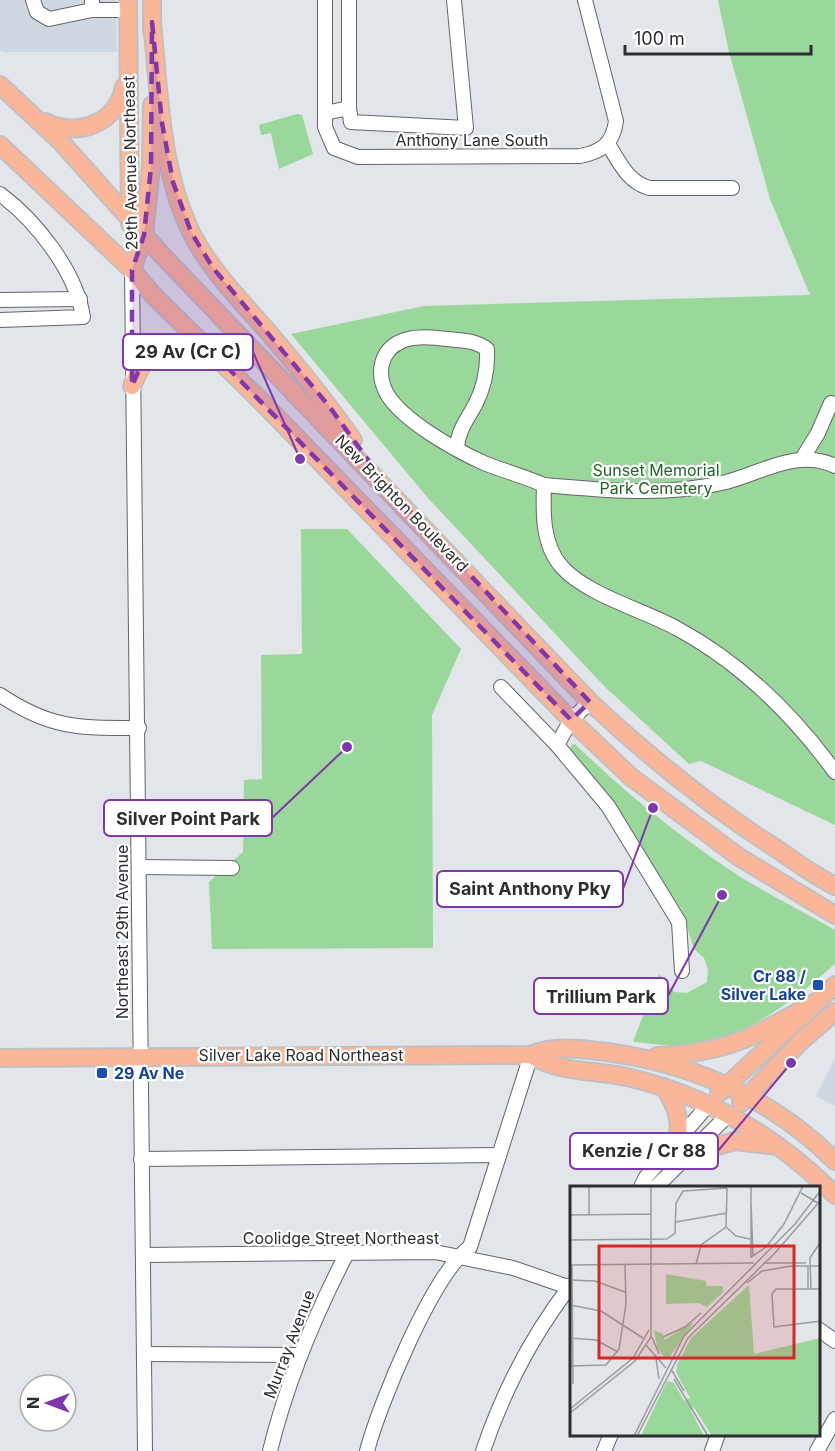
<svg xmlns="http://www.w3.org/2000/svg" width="835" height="1451" font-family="Inter,sans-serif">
<rect width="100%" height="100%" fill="#e2e5e9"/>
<g fill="#cfd8e1">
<path d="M0,0H116L117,52H3L0,50Z"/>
<path d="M835,1058V1106L816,1096Z"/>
</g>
<g fill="#99d79a">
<path d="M718,0H835V825L701,761L689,764L604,686L428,498L291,334L424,306L810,295L770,199L729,52Z"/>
<path d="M297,114L302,115L313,154L279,169L271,133L261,135L259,125Z"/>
<path d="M301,529H347L461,649L432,715L433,948L212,949L209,882L243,852L244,780L262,779L261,655L302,654Z"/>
<path d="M575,744C625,793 680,837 739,876C770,895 803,912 835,930V964C787,1005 745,1041 679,1045C664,1046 648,1043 633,1042L659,974L674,992L687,993L707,982L708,969L704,958L694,949L682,911L599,783L570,750L571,745Z"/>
</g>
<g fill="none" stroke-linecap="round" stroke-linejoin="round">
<g stroke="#636568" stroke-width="16">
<g id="minor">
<path d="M33,0L37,12L49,19L92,10"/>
<path d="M92,0V10H128"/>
<path d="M325,0V127L334,148L358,157L580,156C601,152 613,144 616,121L585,0"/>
<path d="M349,0V108"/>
<path d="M325,113L349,108L351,122L466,128L454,0"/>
<path d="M608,144C620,163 627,181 649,188H732"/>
<path d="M0,194C36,221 76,271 83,317L0,320"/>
<path d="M132,270L145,1451"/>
<path d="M0,300L80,299"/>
<path d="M457,448C458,430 467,420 475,405C485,386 488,369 487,349C475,340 463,341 448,339C434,338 415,335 402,341C380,350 376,374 387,394C403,421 455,450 484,463C503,471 524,476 544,485C543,512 542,545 562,567C585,594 646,611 678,629C742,664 792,713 835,772"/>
<path d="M802,459L818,433L831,403"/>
<path d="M544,485C604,490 666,497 726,482C761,473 799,448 835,466"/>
<path d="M501,687L557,745L608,806L679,922L682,971"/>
<path d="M0,695C51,729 79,728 139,728"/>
<path d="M557,745L571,720L590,702"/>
<path d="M139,867L232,868"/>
<path d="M141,1159L499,1155"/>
<path d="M641,1187L646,1177L709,1104"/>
<path d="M656,1187L729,1114"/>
<path d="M143,1255L435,1252L513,1268L571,1288"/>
<path d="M818,1329L835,1341"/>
<path d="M144,1354L300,1355"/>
<path d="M270,1451C287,1381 314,1317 347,1253"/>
<path d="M367,1451C379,1405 433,1273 470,1247L531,1055"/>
<path d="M483,1451C503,1392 533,1334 571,1285"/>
<path d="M604,1451L611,1434"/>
<path d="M712,1451L718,1434"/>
<path d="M817,1451L835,1419"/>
</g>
</g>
<g stroke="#c0c0c1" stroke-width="20">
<g id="major">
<path d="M128,0L130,224"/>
<path d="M152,0V31"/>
<path d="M152,22C159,91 160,168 191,232C210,270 241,301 269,333C298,367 327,403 353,440"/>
<path d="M0,85L61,142L161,254L590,702C648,756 709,806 777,849C796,862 815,876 835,886"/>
<path d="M45,122C76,138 117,124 124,87"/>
<path d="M0,145L132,270L153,295L261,401L571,720L631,777L739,857L835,915"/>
<path d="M132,270L144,235L151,167L152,105"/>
<path d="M132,386C150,344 166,331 209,356"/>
<path d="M531,1055C559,1073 595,1070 627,1077C709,1096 776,1136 835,1195"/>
<path d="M657,1056C727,1053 753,1037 812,1004"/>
<path d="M0,1058L531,1055C554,1045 582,1049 607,1052C694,1064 773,1099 835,1161"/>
<path d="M664,1087C675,1104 682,1120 677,1140"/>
<path d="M719,1093L835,985"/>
<path d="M741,1103L802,1040L835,1012"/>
<path d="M691,1153L735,1141L778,1146"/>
</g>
</g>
<use href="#minor" stroke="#fff" stroke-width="14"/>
<use href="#major" stroke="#fbb598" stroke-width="16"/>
</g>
<path fill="#7e38ab" fill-opacity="0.2" stroke="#7e38ab" stroke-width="4.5" stroke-dasharray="12 8" stroke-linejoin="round" d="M152,22L162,123L173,182L191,232L213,268L329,406L389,489L590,702L571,720L227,367L193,347L178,342L162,344L143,361L132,386V270L144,235L151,167Z"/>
<g fill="#1a4fb4" stroke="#fff" stroke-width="2">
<rect x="812" y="979" width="12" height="12" rx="3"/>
<rect x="96" y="1067" width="12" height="12" rx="3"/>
</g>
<g text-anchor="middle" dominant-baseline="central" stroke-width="4.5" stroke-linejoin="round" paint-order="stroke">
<g font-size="16" fill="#2d2e30" stroke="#fff">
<text x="472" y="140">Anthony Lane South</text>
<text transform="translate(130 163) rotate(-91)">29th Avenue Northeast</text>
<text transform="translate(402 503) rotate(46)">New Brighton Boulevard</text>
<text transform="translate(122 932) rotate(-90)">Northeast 29th Avenue</text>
<text x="301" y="1055">Silver Lake Road Northeast</text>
<text x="341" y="1238">Coolidge Street Northeast</text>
<text transform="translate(289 1344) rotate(-69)">Murray Avenue</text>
</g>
<g font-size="16" fill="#216528" stroke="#fff">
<text x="656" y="470">Sunset Memorial<tspan x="656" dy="18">Park Cemetery</tspan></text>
</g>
<g font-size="16" font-weight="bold" fill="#164399" stroke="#fff" text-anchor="end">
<text x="806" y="976">Cr 88 /<tspan x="806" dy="18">Silver Lake</tspan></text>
<text x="114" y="1073" text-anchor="start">29 Av Ne</text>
</g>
</g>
<g transform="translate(570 1186)">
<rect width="250" height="250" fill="#e2e5e9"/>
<path d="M96,88L136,95V100H153V106L137,121L128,117L96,118ZM179,99L184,168L250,152V250H142L123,220L121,225L134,250H71L97,195L104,197L114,215L120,212L106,186L107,179L121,152ZM124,136L99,172H95L87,162L84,144L93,148L94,154Z" fill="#99d79a"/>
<path fill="none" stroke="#9a9c9f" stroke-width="1.5" d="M19,0V29M181,0V71L196,61L214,38L233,0M181,0H213M231,7L248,17M181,15L183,70M0,29L81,28M106,36L157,27M156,41L166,50L180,53M0,54L97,53L105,47L106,17L113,5L157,2M193,77H236M126,78L131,59L156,41L157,2M0,79L184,77M2,79L3,198M220,80H251M0,94L25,95L55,106M177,97L192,85L221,80M238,103V81M241,103L240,72L251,55M251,103H206L202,108L204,141L251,135M0,119L31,125L73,152M82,151L89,168M93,151L115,141L131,127M0,152L26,154L48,166M76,159L96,182M86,172L89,193M0,180L36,179L49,163L56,118L55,79M101,183L114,205M104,193L138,250M0,223L63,172L79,144M0,227L65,175L81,151V0M64,250L114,150L225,38L251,4M67,250L118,152L204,68L251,14"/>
<path fill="#d62828" fill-opacity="0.15" stroke="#d62828" stroke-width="3" d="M29,60H224V172H29Z"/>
<rect width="250" height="250" fill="none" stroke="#2d2e30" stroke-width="3"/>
</g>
<path fill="none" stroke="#7e38ab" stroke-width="2" d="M300 459L253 352M347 747L272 818M653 808L623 889M722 895L668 996M791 1063L718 1151"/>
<g fill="#7e38ab" stroke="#fff" stroke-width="2">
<circle cx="300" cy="459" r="6"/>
<circle cx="347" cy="747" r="6"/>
<circle cx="653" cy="808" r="6"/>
<circle cx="722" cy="895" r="6"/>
<circle cx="791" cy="1063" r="6"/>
</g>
<g fill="#fff" stroke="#7e38ab" stroke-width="2">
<rect x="123" y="334" width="130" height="36" rx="6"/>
<rect x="104" y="800" width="168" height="36" rx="6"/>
<rect x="437" y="871" width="186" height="36" rx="6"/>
<rect x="534" y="978" width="134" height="36" rx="6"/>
<rect x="570" y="1133" width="148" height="36" rx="6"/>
</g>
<g font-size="18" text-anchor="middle" font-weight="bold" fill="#2d2e30">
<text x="188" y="358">29 Av (Cr C)</text>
<text x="188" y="825">Silver Point Park</text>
<text x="530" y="895">Saint Anthony Pky</text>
<text x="601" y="1003">Trillium Park</text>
<text x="644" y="1157">Kenzie / Cr 88</text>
</g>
<g transform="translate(48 1403) rotate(270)"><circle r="28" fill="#ffffff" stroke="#ababac" stroke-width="1.5"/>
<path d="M0-4.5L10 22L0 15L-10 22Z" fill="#7e38ab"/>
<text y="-9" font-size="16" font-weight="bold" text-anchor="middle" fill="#2d2e30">N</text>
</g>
<path d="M625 45v9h186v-9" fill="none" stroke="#2d2e30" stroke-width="3"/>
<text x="634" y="45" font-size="18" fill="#2d2e30" stroke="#ffffff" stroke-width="4.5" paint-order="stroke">100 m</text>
</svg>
